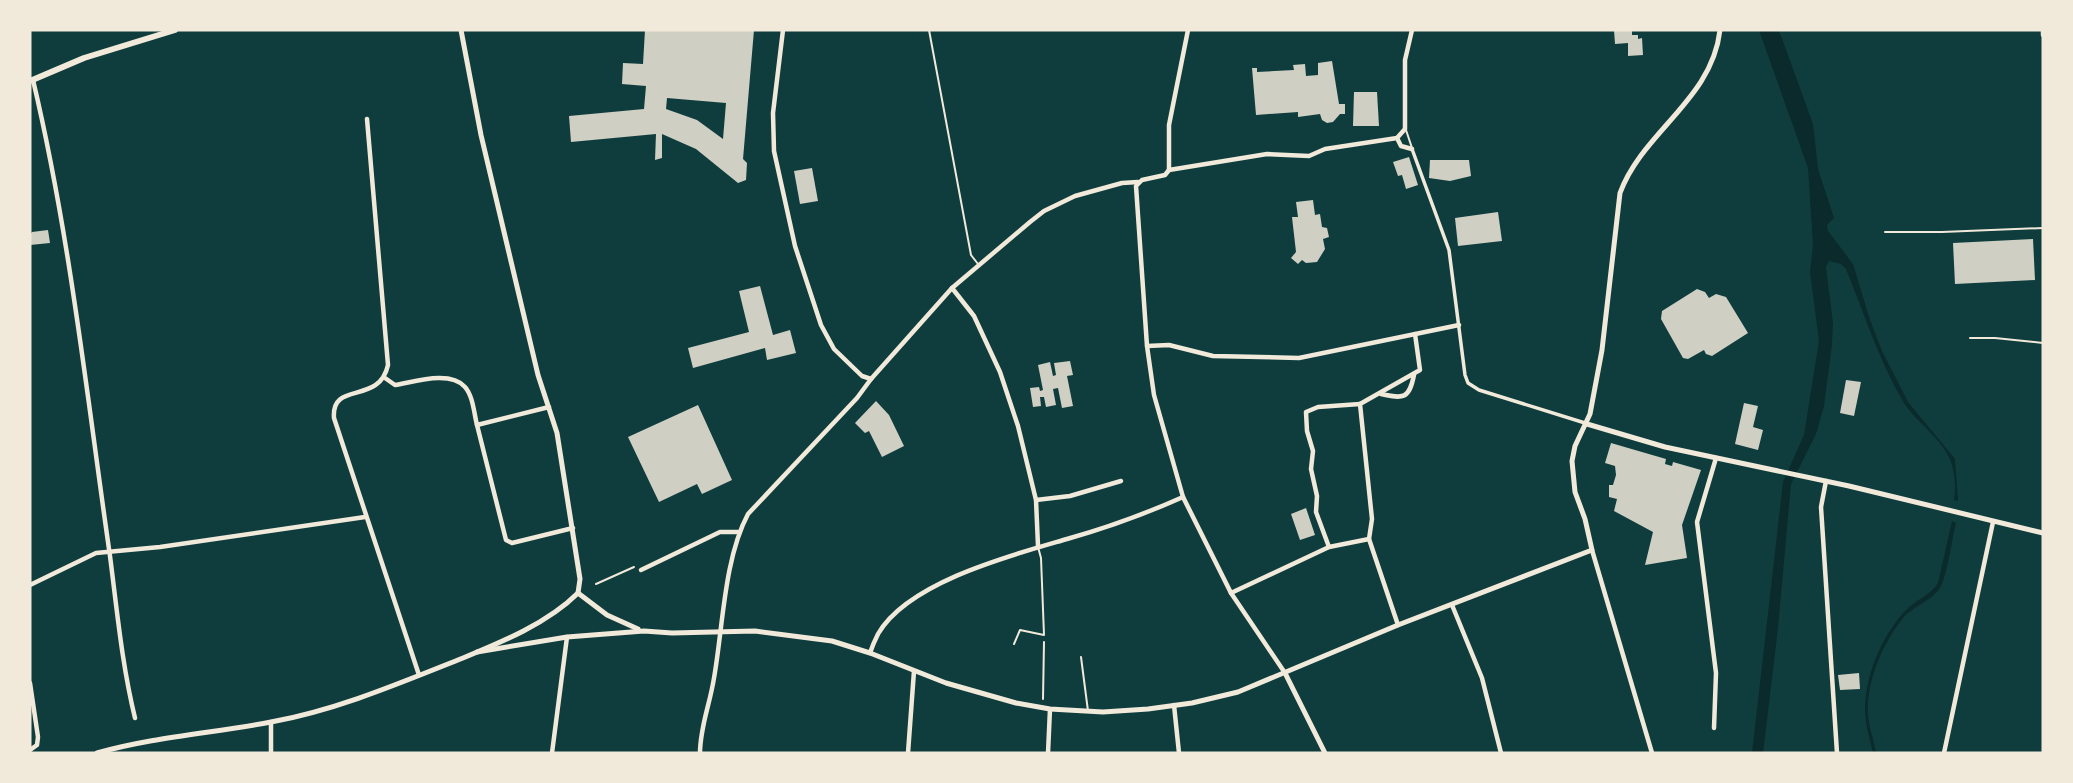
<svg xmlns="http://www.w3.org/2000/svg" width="2073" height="783" font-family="'Fira Sans',sans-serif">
<rect width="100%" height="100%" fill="#0f3d3e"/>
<g fill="#0a2a2b">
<path d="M1759,30H1778L1781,36L1813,124L1818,169L1834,218L1827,225L1828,231L1853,264L1870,320L1882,351L1908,402L1955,459L1958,501L1954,500C1956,488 1955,474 1951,462C1943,439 1917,423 1904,403C1879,361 1864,313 1846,269L1841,264L1829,261L1826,267L1833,323L1832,344L1824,406L1816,434L1791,484L1778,628L1763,753H1752L1783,482L1804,435L1819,341L1810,272L1813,245L1808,168Z"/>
<path d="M1952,521L1956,523C1951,543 1949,567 1941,586C1934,600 1915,605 1904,617C1884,641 1867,679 1868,711C1868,726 1874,739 1876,753H1873C1870,739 1865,725 1865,710C1865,675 1882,636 1905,611C1915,600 1931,595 1938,583Z"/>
</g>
<g fill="#cfcfc3" fill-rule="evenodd">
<path d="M645,30H754L743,159L747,163L746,180L738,183L696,149L662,134V158L655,160L656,134L571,142L569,116L644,109L646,86L622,84L623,63L643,64ZM667,98L726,103L723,139L697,120L666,109Z"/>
<path d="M1614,30H1632V35H1638V39L1642,38L1643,55L1628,56V43L1615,44Z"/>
<path d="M1332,61L1339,104H1345V114H1340L1333,122L1327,123L1322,120L1320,114L1298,117V112L1256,115L1252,68H1257V72L1294,70L1293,65L1305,64L1306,76L1318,75V63Z"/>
<path d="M1354,92H1377L1379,126H1353Z"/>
<path d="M1409,157L1418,185L1406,189L1402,175L1398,176L1393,162Z"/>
<path d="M1430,160H1469L1471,176L1450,181L1429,178Z"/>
<path d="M812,168L818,201L800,204L794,171Z"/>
<path d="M1313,200L1315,215L1320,214L1322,227L1327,228L1329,237L1323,239L1325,249L1317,262L1306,263L1302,260L1298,264L1291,258L1296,252L1292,217H1298L1296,202Z"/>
<path d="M1498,212L1502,241L1458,246L1455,218Z"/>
<path d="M48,230L50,243L30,245V235L32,232Z"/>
<path d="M2033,239L2035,280L1955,284L1953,243Z"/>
<path d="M760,286L773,335L790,330L796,353L767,360L765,348L693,368L688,348L749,332L739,291Z"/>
<path d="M1697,289L1705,292L1709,298L1716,294L1726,297L1748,333L1712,356L1706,354L1704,350L1688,359L1683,358L1661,319L1662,311Z"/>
<path d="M1070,361L1073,375L1067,376L1073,406L1062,408L1058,388L1053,389L1056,405L1046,407L1044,397H1040L1041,406L1033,407L1030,388L1039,387L1040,391L1043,390L1038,365L1050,362L1053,376L1056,375L1054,363Z"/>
<path d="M1846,380L1861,382L1854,416L1840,413Z"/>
<path d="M876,401L889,415L904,446L882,457L869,431L865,433L855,423Z"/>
<path d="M1744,403L1758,406L1753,427L1763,430L1758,450L1735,444Z"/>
<path d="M698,405L732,480L702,494L697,484L659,502L628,437Z"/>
<path d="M1611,443L1666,459L1665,464L1672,466L1673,462L1701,470L1682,525L1687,558L1645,565L1653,532L1614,511L1617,499L1609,497V485H1613L1616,475L1615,466L1605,463Z"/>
<path d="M1306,508L1315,535L1300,540L1291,514Z"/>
<path d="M1859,673L1860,689L1840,690L1838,675Z"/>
</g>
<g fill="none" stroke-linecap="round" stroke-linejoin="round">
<g stroke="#f1e9da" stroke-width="2">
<path d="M596,584L634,567"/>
<path d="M1043,699L1044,642"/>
</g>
<g stroke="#f1e9da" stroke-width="2">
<path d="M929,30L971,255L978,264"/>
<path d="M1406,130L1412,148"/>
<path d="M1885,232H1942L2043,228"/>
<path d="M1970,338H1995L2043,343"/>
<path d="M1014,644L1020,630L1044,635L1041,558L1038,547"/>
<path d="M1081,657L1088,711"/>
</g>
<path stroke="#f1e9da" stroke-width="3.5" d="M1412,149L1449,250L1465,375L1468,383L1479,390L1585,423"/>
<g stroke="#f1e9da" stroke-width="4.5">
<path d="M783,30L773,113L774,151L795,246L821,325L834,349L862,376L871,379"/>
<path d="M2043,30V35"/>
<path d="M33,80C70,236 87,397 110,556C117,610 122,665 135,718"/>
<path d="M367,119L388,365C379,406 331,380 334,418L419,675"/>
<path d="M1397,138L1405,129V60L1412,30"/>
<path d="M1169,170L1165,175L1142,180L1136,186L1147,346L1154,395L1183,497L1231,593L1285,673"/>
<path d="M1169,170L1267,154L1309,156L1325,149L1397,138L1401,146L1412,149"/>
<path d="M1169,170V125L1188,30"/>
<path d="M952,288L974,316L1000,372L1018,426L1036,500L1038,546"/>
<path d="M1147,346L1169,345L1213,356L1299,358L1459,325"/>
<path d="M385,378L395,385C414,382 450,370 465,387C473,396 474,413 477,425L549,407"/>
<path d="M1381,394C1404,399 1409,399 1414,375"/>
<path d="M477,425L506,540L512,543L573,528"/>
<path d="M1826,481L1821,507L1837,753"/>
<path d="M1036,500L1070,496L1121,481"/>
<path d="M1329,547L1316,512L1317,496L1311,469L1313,451L1307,431L1306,412L1318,407L1360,404"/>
<path d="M1592,550L1652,753"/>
<path d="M641,570L720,532H739"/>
<path d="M30,585L96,553L160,547L365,517"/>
<path d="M1231,593L1329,547L1369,539"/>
<path d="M1452,605L1482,678L1501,753"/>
<path d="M1398,625L1369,539L1372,519L1360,404L1420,370L1415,334"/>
<path d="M870,653C872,647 875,640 878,634C908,582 1012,555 1067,539C1106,528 1145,514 1183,497"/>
<path d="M30,683L38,737L37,745L30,750"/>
<path d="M1174,705L1179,753"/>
<path d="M1714,728L1716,673L1697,522L1716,458"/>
<path d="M271,753V722"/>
<path d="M552,753L567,637"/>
<path d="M700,753C700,727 710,704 714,678C723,627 724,559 748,514L857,398L871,379L952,288L1030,222L1044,211L1075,196L1122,183L1138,182"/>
<path d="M908,753L914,671"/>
<path d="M1048,753L1050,709"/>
<path d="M1944,753L1993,522"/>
</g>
<g stroke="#f1e9da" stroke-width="5">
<path d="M461,30L481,135L538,375L557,433L580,579L578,593"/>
<path d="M1587,424L1665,447L1849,486L2043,533"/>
<path d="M578,593L607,615L638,629"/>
<path d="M477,652L567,637L644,631L672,633L755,631L832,641L870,653L946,683L1016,703L1050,709L1103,712L1148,709L1192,703L1238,692L1398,625L1592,550L1585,519L1575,492L1572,461L1575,446L1590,414L1602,350L1620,193C1643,131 1712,100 1720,30"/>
<path d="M1285,673L1325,753"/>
<path d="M97,753C154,737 213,733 271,722C337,710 400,683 463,658C502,642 548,623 578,593"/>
</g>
<path stroke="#f1e9da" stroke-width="6" d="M30,81L84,58L175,30"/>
</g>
<rect width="2073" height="783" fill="none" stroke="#f1e9da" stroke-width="63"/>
</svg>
